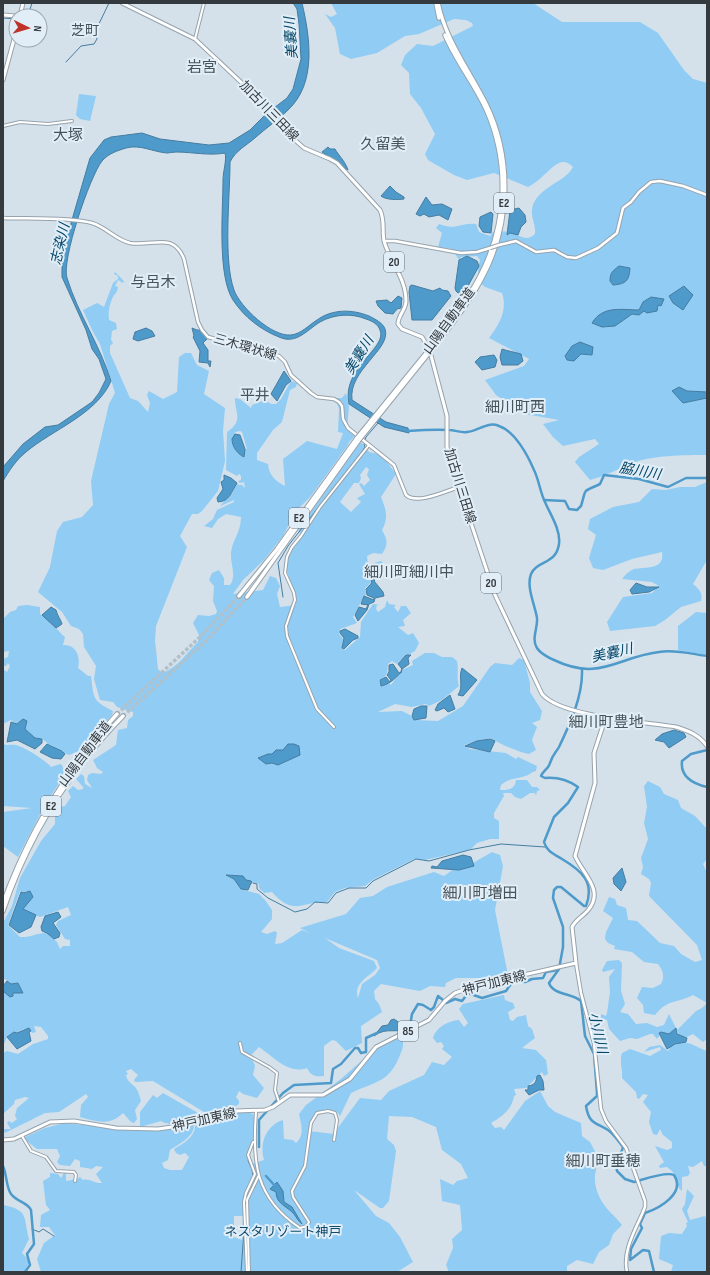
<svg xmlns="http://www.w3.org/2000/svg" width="710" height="1275" font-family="'Sofia Sans Condensed','Noto Sans JP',sans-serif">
<rect width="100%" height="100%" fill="#d4e1ea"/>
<g fill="#90ccf4" fill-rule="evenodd">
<path d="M331,3H533L562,22H640L658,33L684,70L693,79L707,83V455C685,455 651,455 630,464C617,470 604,476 590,480L575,462L579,457L599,444L595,439L563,446L553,437L543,424L559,420L525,414L496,395L485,380L524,366L529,359L489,338C499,325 508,310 502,293L485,287L479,282L478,268L480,260L477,256L461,257L459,260L452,249L438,247L442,233L436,228L439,224C456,231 461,222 476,224L479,232L490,236L493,232C500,231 506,231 512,233C521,236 527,242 535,234C536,225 531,218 532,209C536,187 565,183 573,167C562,155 553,167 544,175C539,180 534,184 528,187L494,173L467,180L454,175L428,160L425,154L435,134L421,108L410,94L409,73L401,65L405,55L417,44L433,46L473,26L472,23L466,20L454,19L419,34L405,36L377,53L351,59L340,54L335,28L325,14L331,17L337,14Z"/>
<path d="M79,94L96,96L90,121L80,119L76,115Z"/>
<path d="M115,272L124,281L123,283L118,280L115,286L118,287C117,294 114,294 112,299C109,306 108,313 109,320L116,323L117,329L112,331L111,340L113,343L110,346V353L130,398L138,401L148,412L150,403L147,395L149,391L163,399L177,392L179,357L185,353H191L197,365L209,371L204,394L225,408L223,431L225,461L218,491L202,511L198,514H192L180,536L187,547L156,626L155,640L158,669L162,673C179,667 186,653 198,642L199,635L193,623L198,615L209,616L216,614L217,611L213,601L214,586L209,580L212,573L219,570L224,578V585H230C237,575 230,564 231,553C232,540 241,533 241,517L226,514L218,519L212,528L204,526L213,519L217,510L234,502V500L220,506L233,492L237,483L238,485H242L245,488L244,482L240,483L238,481L241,480V476L239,474L237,476L226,470L227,432C244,420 235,414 235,398L240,399L251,408L252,405L265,400L271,404H276L281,399L291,381L297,383L296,387L290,390L282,422L273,430L257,453V460L268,464C269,475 275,481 285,486L283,459L307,441L337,449L343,433L338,432L339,409L335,398H342L346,393L349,406L347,429L355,436L349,442L348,445L311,496L296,511L283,536L263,561L243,580L233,594L263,590L270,576L276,578L280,586L277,594L280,607L296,605C296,590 292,588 288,575C283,560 295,546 303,535L298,531L360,441L369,452L378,454L387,462L396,474L381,497C386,510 389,517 382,530C388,541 388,544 382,554L373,553L367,556L368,565L381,561L383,563L375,572L369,585L365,588L366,595L364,596L353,617L357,623L340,629L339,634L343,639L342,649L345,650L360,637L361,622L373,604L381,605H377L376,609L378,612L385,607L387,600L389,604L396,605L394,607L398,612L401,606H406L411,613L403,620L405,626L398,627L408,635L413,633L419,643L415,651L408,655L406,654L397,664L392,661L388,664C387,673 388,676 379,680L381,686L389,683L391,685L402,670L413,665L412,661L425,653H434L442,657H452L457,661C459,671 456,675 459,686L442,700L429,706L426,704L412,707L395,704L378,712L402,711L410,715L415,720L438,721L463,706L490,667L495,663L512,665L519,658L524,660L530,683V692L542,711L540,720L532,723L537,727L532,740L536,750L529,754C515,751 503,745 490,738L464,745L470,749L506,753L516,759L518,757L537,766L536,771C531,772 530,775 525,776C514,780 511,777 501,785L500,790C508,790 515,790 516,780H527L532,787H537L540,790L537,791L536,796L535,793H530L521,799L515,797L511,793H503L504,796L494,813V818L499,821V839H490L477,843L471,849L460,852L425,860L414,859L374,879L365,886L345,888L335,892L327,902C302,901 294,917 272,892L264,893L259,888V884L246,880L242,876L226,875L234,879L241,889L259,894L265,900L272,910V919L261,932L267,934L275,931L277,933L275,944L282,943L302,930L310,933L300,928L346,914L360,898L373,896L387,887L434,872L444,876L454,869L473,863L492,852L500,855L503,866L495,910L508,975L492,978H456L446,983L445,987L430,986L420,991L381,984L374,991L375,999L379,1004L382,1012L361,1026L362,1043L346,1051L336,1041L332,1040L324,1046V1076C315,1077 311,1076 307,1068C288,1075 273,1056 259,1047L251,1055L255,1066L253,1075L264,1088L257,1098L243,1094L239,1091L236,1097L239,1101V1104C228,1112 216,1116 204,1112L153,1081L135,1082L134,1080L138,1075L131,1069L126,1071L128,1074L126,1075C127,1081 130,1082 134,1086C137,1088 140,1096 141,1101L135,1110L137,1119L134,1123L131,1122L123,1113C110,1126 97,1122 80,1117L81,1105L88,1097L86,1094L59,1112L45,1113L5,1133L3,1129H11L7,1123L9,1121L12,1123L17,1119L15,1116L17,1108L29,1098L25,1097L15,1100L14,1104L3,1114V1053L7,1051L18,1054L33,1044L48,1039V1036L41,1027L34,1026L36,1032L32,1033L30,1029H24L7,1037L3,1046V991L11,997L13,993L23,992L18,983L11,984L5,979L3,980V923L12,906L20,878L41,841L55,824V813L58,807L65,806L71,797L68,791L73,786L78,790L83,789V787L76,779L81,774L84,776L85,784L92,788L87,780L88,775L92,773L101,774L103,772L97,768L93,760L116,745L118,730L127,728L128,720L133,716V712L117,707L113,702L100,700L94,679L96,666L84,647L83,634L79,629L71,626L62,612L38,592L50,567L57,531L63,522L82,517L93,505L91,481L109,404L115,393L100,344L93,332L83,310L97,303L104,307L113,283L118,279V276L114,274ZM240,431L242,432L247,449H245L243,457L237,453L234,437L235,432ZM366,467L369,469L367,475L370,480L364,486L361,483L359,484L365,494L357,498L361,502L351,512L340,502L354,483H359L361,478L360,475ZM20,891L24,893L29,891L33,897L24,906V910L40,917L68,907L71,915L58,921L56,925L65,939L70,940V946H63L60,949L57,942L47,933C37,932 31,938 20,937L8,925ZM325,938L377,960L380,968L375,975L362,984L358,998C353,983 369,977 377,968L374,961L339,948Z"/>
<path d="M707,482V560L693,584C699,589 703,593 701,601L681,607L665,620L655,626L610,631L607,622L623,597L652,593L659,586L652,582L622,579C625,575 629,571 634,569C646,567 665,570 662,552L632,559L603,570L593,568L589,558L596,535L588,529L590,519L613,507L639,502L652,489L666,490L680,487H695Z"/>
<path d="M27,605L40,607V614C51,618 56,630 65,637L63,645C76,644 81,657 78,668L88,676H91C94,699 92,700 113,711L112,715L84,749L69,755L55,749L41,738H35L25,729L26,723L22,720L17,724L11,720L3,724V669L7,672L10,666L8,663L6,666H3V659L8,657L9,651L3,652V619L10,612L16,610L18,606Z"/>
<path d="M696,612L707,613V655L678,650V626Z"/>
<path d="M3,744C8,746 11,744 16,745C26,748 45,760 51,767L60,764L62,765L65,775L47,801L18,857L3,846V812L32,808L3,806Z"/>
<path d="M648,781L660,787L664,794L678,800L681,808L695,816L707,829V859L703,864L707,873V1039L703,1042L693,1034L687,1037L679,1035L677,1030L696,1011L702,1008L707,1003L693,995C676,1004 669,998 655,1015L644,1013L643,1005L637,998L642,987L653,988L661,984C665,977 663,970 658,964L644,962L632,952L614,949L615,946L608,943L605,939L606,932L613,918L603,911L609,897L615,899L617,905L626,908L628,920L637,921L660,943L674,946L681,954L695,962L702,960L697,945L649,896L651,883L649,879L641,874L643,867L641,858L648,839L644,823L647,807L644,786Z"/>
<path d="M619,960L622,963L621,991L625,1004L620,1012L628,1014L636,1024L647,1023L657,1027L664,1025L669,1014L676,1028L669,1034H664L662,1032L657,1039L653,1034H650L637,1039L630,1038L620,1041L609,1029L607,1020L601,1018V1014L606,1016L607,1013L610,992L609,977L615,969L603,972L602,970L607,961Z"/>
<path d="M504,995L505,1000L513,1003L515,1008L508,1012L510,1020L513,1021L517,1017L526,1015L528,1026L532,1029L535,1038L522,1048L536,1050L546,1060L548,1074L544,1076L542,1072L526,1088L514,1089L516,1095L514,1096C512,1109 502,1117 491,1123L495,1128L501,1127L504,1130L525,1101L540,1091L548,1106L555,1112L581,1123L582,1136L590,1142L600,1161C589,1178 597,1199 611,1213C615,1217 618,1220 622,1225L613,1234L609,1245L599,1252L593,1264L577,1260L567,1266V1271L570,1272H449L446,1265L453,1248L452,1239L462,1230L460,1205L442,1201L440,1179L453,1185L457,1181L468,1178L461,1164L442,1150L436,1127L412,1117L389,1116L387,1139L394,1145L396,1151L389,1201L383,1208H380L354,1190L376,1216L389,1223L400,1237L413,1262L397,1272H41L37,1259L44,1243L55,1235L49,1227H40L41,1215L50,1210L46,1205L43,1181L50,1177V1173L58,1174L61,1178L64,1173H66V1181L77,1179L80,1177L83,1180C89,1178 95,1184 102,1183L96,1174L103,1167L96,1166L92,1169L80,1167V1161L75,1159L70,1166L60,1165L57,1162L60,1156L57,1149H37L23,1138L45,1128L65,1123L136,1131L165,1130L194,1125C194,1137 179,1144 170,1150L168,1160L162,1163L164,1168L170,1170H182L189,1157L185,1153L180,1155L176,1153L174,1149C183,1144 196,1136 195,1125C210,1121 240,1108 253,1114L254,1117L253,1141L247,1154L249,1161H247L250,1165L264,1160C259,1144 266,1125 283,1120L284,1139L293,1140L296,1143C305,1135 301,1124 299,1114L306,1105L341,1079L377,1047L402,1037C404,1044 403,1048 400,1055C389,1083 376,1081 351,1093L340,1116L337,1112L325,1110L315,1113L312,1118L309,1131L334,1134L335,1129H337L360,1098L381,1100L389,1091L424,1075L432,1062L444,1065L452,1057L442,1049L444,1046L441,1042L437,1043L433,1038C436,1027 448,1021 459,1020L464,1027L468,1023L459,1009L463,1004ZM234,1216H243L242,1240L234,1237Z"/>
<path d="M683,1042C690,1042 700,1049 707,1051V1166H704L702,1161L693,1167L688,1166L690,1173L688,1176L682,1177V1191L679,1188C675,1177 678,1175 667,1167L660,1168L659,1166L664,1162L655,1146L667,1150L672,1148V1142L663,1135L660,1129L657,1135L653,1134L649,1122L651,1112L643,1102L648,1095L643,1094L639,1099L637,1098L636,1092L622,1078C623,1069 619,1062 622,1053L630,1049L650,1056L661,1050L660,1047L644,1052L649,1047L660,1045L668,1051L671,1046Z"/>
<path d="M163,1093L198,1113C196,1115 192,1121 189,1122C182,1126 167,1125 161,1121L140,1127V1112L153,1095L157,1098Z"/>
<path d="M687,1189L694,1196L687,1211L690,1220L705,1216L707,1221V1272H671L673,1265L659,1259L661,1236L669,1233L682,1234L687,1226L686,1223L688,1222L682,1209L685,1204Z"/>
<path d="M4,1205C30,1211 23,1218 29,1239L22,1253L27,1258L29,1263L24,1272H3Z"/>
</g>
<g fill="#4d9acb" stroke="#467da1">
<path d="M293,3H302C310,37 317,83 288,110C278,120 266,128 256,137C246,146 236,150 230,162C230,197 223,259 234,290C240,307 272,337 291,335C301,334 309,325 317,320C332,309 352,309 369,316C375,319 383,323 385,329C392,349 348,370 352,400L386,422L408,428L409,433L384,427L349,404C341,368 388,348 380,330C378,324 372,321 366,319C352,313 334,314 320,322C307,330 296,345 279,337C261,330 244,317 233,300C217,275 223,210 223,180C223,171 227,160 225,153C209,156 192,152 176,152C173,152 170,153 167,153C153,152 140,144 126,148C117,151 109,153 102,161C90,176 61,261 67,278C78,314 100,345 111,381C97,414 52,430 26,452C16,460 9,471 3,481V467L23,444L45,427L58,425L92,402L99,393L106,379L99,359L92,349L86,330L62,277V254L90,158L104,140L111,137L142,133L160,139L209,145L229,143L250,130L266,114L287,98L293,89L301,59L299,24L297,9Z"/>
<path d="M328,147L330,149H335C339,156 345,161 348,170L322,152Z"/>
<path d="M390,186L396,192L404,197V199C398,200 386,200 381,196Z"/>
<path d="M426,197L432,205L442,204L452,209L448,220L439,215L429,217L424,214L420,216L416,214Z"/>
<path d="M519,208L525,215L526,222L521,227L518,235L510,233L507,235L510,210Z"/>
<path d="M491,212L493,214L491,233L483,232L479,226L480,217Z"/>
<path d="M467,256L477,261L479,266L462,297L456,291L455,288L459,260Z"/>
<path d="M619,266L630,268C629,280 627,284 613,285L610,281C610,272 613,271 619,266Z"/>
<path d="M412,285L433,291L440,288L442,290L448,291L451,296L432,320H412L409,292L410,286Z"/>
<path d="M684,286L693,295L683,310L673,303L669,296Z"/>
<path d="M398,296L402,298L401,308L397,309L393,314L385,313L378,306L376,301L387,300L391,303Z"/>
<path d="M651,297L664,299L661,306L658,305L657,311L647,313L644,311L639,315L632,314L615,326L602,327L592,323C603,305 622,310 639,310L643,302Z"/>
<path d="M146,328L152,331L155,336L138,341L133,339L135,332Z"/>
<path d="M192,328L197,330H200L208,338L203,343L208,350V361H211L210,367L208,363L199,362L200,351L193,337L194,336Z"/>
<path d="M580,342L593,347L592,355L581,354L574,361L567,360L565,356L572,346Z"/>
<path d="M502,349C508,351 514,352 521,354L523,361L518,365H502L500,357Z"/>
<path d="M494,355L497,360L495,367L482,370L475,362L480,357Z"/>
<path d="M284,371L291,381L286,385L277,401L271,394Z"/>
<path d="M679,387L687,391L707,392V398L683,403L672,391Z"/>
<path d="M235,434L240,435L245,449L244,457C237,454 232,446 232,439Z"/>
<path d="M224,475L231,478L237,483C232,491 229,502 218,502L217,498L223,489L221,482L224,480Z"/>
<path d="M372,579L375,580L374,581L383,592L384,596L375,598L374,602L369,604L367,610L358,621L355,615L359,607L366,609L368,605L361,604L364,596L374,600V598L367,595L366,589L371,584Z"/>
<path d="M636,583L647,587H659L649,592L632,594L630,590Z"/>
<path d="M51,607L56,610C57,615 61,620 62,624L56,628L42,615Z"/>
<path d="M345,629L358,636V638L353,640L344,649L342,648L344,638L340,633V631Z"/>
<path d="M406,655H411L408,658L409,664L402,669C400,676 388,685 381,686L380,680L386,677L390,682L391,680L387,675L389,672V665L393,664L399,673H401L402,669L398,664Z"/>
<path d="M462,668L477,680L463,696L458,695C464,686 458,678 462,668Z"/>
<path d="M450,695L455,709L448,712L444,708L437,711L435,710L438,704Z"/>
<path d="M421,706H427L426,718L414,720L412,716L414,709Z"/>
<path d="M23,719L27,721L25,729L35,738L42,739V743L35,749L17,740L7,742L11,722L17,724Z"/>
<path d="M674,730L684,733L686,737L669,748L664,742L655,740L662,734Z"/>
<path d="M490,739L495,741L490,752L465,746L477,741Z"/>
<path d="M47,744C53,748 61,749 65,754L61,759L52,758L40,752Z"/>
<path d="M288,744H294L299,746L300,755L278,765L272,763L266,764L258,758L268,754H272L276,750H283Z"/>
<path d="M463,855L471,857L474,866L459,870L431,868L432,866L437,867L442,861Z"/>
<path d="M622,868L626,882L621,891L614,884L613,878Z"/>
<path d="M226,875L243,876L246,880L251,881L252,883H251L248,890L241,889L234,879Z"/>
<path d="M30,891L33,897L23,909L36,915L31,927L19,933L9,925L21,892L24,893Z"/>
<path d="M58,912L61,917L53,923L60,933L59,937L54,939L47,933L42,931L41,927L45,916Z"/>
<path d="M7,981L11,984L18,983L23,993H13V996L10,997L3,991V986Z"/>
<path d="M394,1019L407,1028L409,1027L411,1023L412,1027C396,1035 387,1026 374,1036L382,1026L388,1025L391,1020Z"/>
<path d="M29,1028L31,1031L29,1032L31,1041L17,1049L7,1037L14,1032L17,1033Z"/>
<path d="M676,1028L677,1034L687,1038L686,1042L675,1044L667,1049L659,1033L661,1032L669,1034Z"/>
<path d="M540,1075L543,1081L544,1090H539L529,1095L525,1090H528V1086C535,1085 536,1082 537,1076Z"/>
<path d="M277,1182L283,1191L284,1202L292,1207L302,1224C298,1221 297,1218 294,1214C287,1206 276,1204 276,1192L270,1189Z"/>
</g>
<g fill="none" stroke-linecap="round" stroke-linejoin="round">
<g stroke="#467da1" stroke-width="1">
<path d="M28,16L32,3"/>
<path d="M3,18L16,19"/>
<path d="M66,62L81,46L94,44L97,39L95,32L109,3"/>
<path d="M365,440L366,437L378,423"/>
<path d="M283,597L278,563L288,546L361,453L365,447L364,444"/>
<path d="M253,883L257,884V889L268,898L295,912L307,909L315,902L328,903L336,893L349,888H366L373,881L416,859L429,861L469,850L501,844L545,847"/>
<path d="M248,1161L252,1169L253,1176"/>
<path d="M32,1229L39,1232L43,1229L54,1236"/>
<path d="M241,1272L244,1231"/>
</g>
<g stroke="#4d9acb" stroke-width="2.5">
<path d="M407,431C421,430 435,429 449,430C455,430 461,433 467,432C479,431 487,421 499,426C515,431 528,456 534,470C539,480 540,492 545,502C550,514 561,530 559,544C556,565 537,560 531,574C526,587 535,605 537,618C538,628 531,639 537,648C540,653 549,658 554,660C600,682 617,657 659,652C674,649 692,654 707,656"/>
<path d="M544,500L565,501L569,509L577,510L581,506C587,487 581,493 600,484L604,475L639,479L668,487L686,478H707"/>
<path d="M582,669C583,696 570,724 559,747C555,754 553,754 550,763C549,768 543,771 541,776L545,778C557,777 568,780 578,787L568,803L554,817L544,842C547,852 554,854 562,859C582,871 595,882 586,906H584L561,887H557L554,890L553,898L563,927V947L559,969L549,983C553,995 572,993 581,1001L585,1036L594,1054L597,1093V1096L586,1106C589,1124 595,1122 608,1130C614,1134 618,1141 623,1147C621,1156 615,1161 617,1171L625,1179L634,1182C642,1180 666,1171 674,1175C686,1193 660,1208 645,1213L640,1224L642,1228L631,1249L630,1260L643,1250L649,1251L654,1272"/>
<path d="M707,750L691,754L682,761C680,777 694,784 707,787"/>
<path d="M446,1003L455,999L462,1001L468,993L482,998L506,991L513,981L525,982L532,979L543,978L546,972L558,970"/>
<path d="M410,1026L412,1014L418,1004L423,1005L431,1010L434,1007L438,996L443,1000"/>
<path d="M259,1147V1120L283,1093L294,1085L331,1083L333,1069L341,1064L355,1048H358L361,1053L366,1052V1038L377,1033"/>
<path d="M3,1166C7,1175 6,1187 11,1194C17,1202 27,1202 31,1210L34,1244L27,1254L30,1265L25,1272"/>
<path d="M266,1176L276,1187"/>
</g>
<g stroke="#b4c0c8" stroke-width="3.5" stroke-dasharray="3.5 2" stroke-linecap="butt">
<path d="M117,714L200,637L239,596"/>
<path d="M123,716L204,643L247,597"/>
</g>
<g stroke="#97a3ac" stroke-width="4">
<g id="tertiary">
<path d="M195,39L204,3"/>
<path d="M3,126L20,122L48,124L72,121"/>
<path d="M334,727L317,709L287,636L286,626L295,600L294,593L285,573L287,557L292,547L301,536L320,507L369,445"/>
<path d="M240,1043L242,1052L269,1067L277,1073L275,1090L279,1102"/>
<path d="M256,1112C252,1162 255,1198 300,1228L307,1226L309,1222L293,1197L292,1191L305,1166L311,1123L317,1113L328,1111L335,1113L337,1120L334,1140"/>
<path d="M22,1136L31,1151L46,1157L56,1171L74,1172L76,1175L75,1181"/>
<path d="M247,1272L244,1202L246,1193L255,1174L248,1155L253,1142"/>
<path d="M249,1272L247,1200L259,1175"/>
</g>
</g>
<g stroke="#97a3ac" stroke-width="4.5">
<g id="secondary">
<path d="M3,218C28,219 69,217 92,223C106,227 116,240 130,243C152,247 173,231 184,259L198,322L202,330L208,337L279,356L285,362L291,375L311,393L317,397L334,399L339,402L342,406L343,419L348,428L394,465L406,495C417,505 446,491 459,487"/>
<path d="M385,241H395L461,253L477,252L490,248"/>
<path d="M499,245L516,241L536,252L554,250L567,257L576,258L598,248L617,233L623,208L631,202L639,192L651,182L660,181L683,186L707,195"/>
<path d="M576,963L581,993L594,1043L601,1109L606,1121L626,1148L645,1201V1207C637,1228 622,1249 627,1272"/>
</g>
</g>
<g stroke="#97a3ac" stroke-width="5">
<g id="primary">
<path d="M122,3L195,39L259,99L287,133L304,148L330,159L337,163L380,210C385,220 382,230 384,241C390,262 406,278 406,301C406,310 398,315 398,324L402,329L422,337L429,348L447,416V447L459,487L495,595L542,694C561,717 646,722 676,727C689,731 699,735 707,746"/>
<path d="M3,15L16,16"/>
<path d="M20,16L23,3"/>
<path d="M3,80L16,32"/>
<path d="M3,1140L14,1139L50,1122L74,1121L116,1128L158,1129L186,1125L236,1111L265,1110L273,1107L290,1095H323L350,1079L376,1047L429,1020L445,1001L455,993L475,986L576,963L572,927C576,919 584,916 589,909C604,890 583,874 575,856L595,783L594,753L606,716"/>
</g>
</g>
<g stroke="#97a3ac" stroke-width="5.5">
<g id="motorway">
<path d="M436,3L439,18"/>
<path d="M436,341C451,320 468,300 480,276C507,225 510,163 486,109C474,83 456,61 445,35"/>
<path d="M437,343C454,322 471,300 483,276C511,223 512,157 486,104C469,70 446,41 438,3"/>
<path d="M239,596L277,549L357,438"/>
<path d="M247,597L359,440"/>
<path d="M3,903C29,832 66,770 117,714"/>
<path d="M3,911C28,837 68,772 123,716"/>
</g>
</g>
<use href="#tertiary" stroke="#fff" stroke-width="2"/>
<use href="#secondary" stroke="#fff" stroke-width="2.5"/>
<use href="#primary" stroke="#fff" stroke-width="3"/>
<use href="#motorway" stroke="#fff" stroke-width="3.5"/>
<g stroke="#97a3ac" stroke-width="4.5" stroke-linecap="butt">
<path id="secondary-bridge" d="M490,248L499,245"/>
</g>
<g stroke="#97a3ac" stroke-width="5.5" stroke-linecap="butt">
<g id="motorway-bridge">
<path d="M357,438L436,341"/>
<path d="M359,440L437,343"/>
</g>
</g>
<use href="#secondary-bridge" stroke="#fff" stroke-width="2.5"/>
<use href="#motorway-bridge" stroke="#fff" stroke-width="3.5"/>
</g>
<g text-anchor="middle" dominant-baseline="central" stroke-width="4" stroke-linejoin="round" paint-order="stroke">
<g fill="#e1eef8" stroke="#697076" stroke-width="1">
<rect x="494" y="193" width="20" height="20" rx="3"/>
<rect x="384" y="252" width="20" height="20" rx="3"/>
<rect x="289" y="508" width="20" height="20" rx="3"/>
<rect x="481" y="573" width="20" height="20" rx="3"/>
<rect x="41" y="796" width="20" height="20" rx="3"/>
<rect x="398" y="1021" width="20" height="20" rx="3"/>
</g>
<g font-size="12" font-weight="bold" fill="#353a3e">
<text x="504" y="203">E2</text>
<text x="394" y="262">20</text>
<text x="299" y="518">E2</text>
<text x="491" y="583">20</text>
<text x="51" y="806">E2</text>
<text x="408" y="1031">85</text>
</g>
<g font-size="13" fill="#353a3e" stroke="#e1eef8">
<text transform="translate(269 111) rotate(46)">加古川三田線</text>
<text transform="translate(449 321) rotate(-54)">山陽自動車道</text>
<text transform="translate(245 347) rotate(16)">三木環状線</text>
<text transform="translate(460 486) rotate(73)">加古川三田線</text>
<text transform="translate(85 754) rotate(-53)">山陽自動車道</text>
<text transform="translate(494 983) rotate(-14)">神戸加東線</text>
<text transform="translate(204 1120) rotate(-13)">神戸加東線</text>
</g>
<g font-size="13" fill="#0e4b6d" stroke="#e1eef8">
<text x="283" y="1232">ネスタリゾート神戸</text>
</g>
<g font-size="14" fill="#475259" stroke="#e1eef8">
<text x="85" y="30">芝町</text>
</g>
<g font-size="14" font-style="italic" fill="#054667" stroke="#e1eef8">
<text transform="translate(291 38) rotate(-94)">美嚢川</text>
<text transform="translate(60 244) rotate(-77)">志染川</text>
<text transform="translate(359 355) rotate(-58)">美嚢川</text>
<text transform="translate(640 471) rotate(10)">脇川川</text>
<text transform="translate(612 653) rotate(-13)">美嚢川</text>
<text transform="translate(598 1033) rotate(77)">小川川</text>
</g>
<g font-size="15" fill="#475259" stroke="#e1eef8">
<text x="202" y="67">岩宮</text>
<text x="68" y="135">大塚</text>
<text x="383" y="144">久留美</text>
<text x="153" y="282">与呂木</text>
<text x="255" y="395">平井</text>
<text x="515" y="407">細川町西</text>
<text x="409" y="572">細川町細川中</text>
<text x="606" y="722">細川町豊地</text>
<text x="480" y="893">細川町増田</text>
<text x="603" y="1161">細川町垂穂</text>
</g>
</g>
<rect width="710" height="1275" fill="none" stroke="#353a3e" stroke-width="8"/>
<g transform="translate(28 28) rotate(95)"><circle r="19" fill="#e1eef8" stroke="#9ca6ae"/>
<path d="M0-3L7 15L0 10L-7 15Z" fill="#bf3227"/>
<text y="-6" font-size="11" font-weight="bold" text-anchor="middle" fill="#353a3e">N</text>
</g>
</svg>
